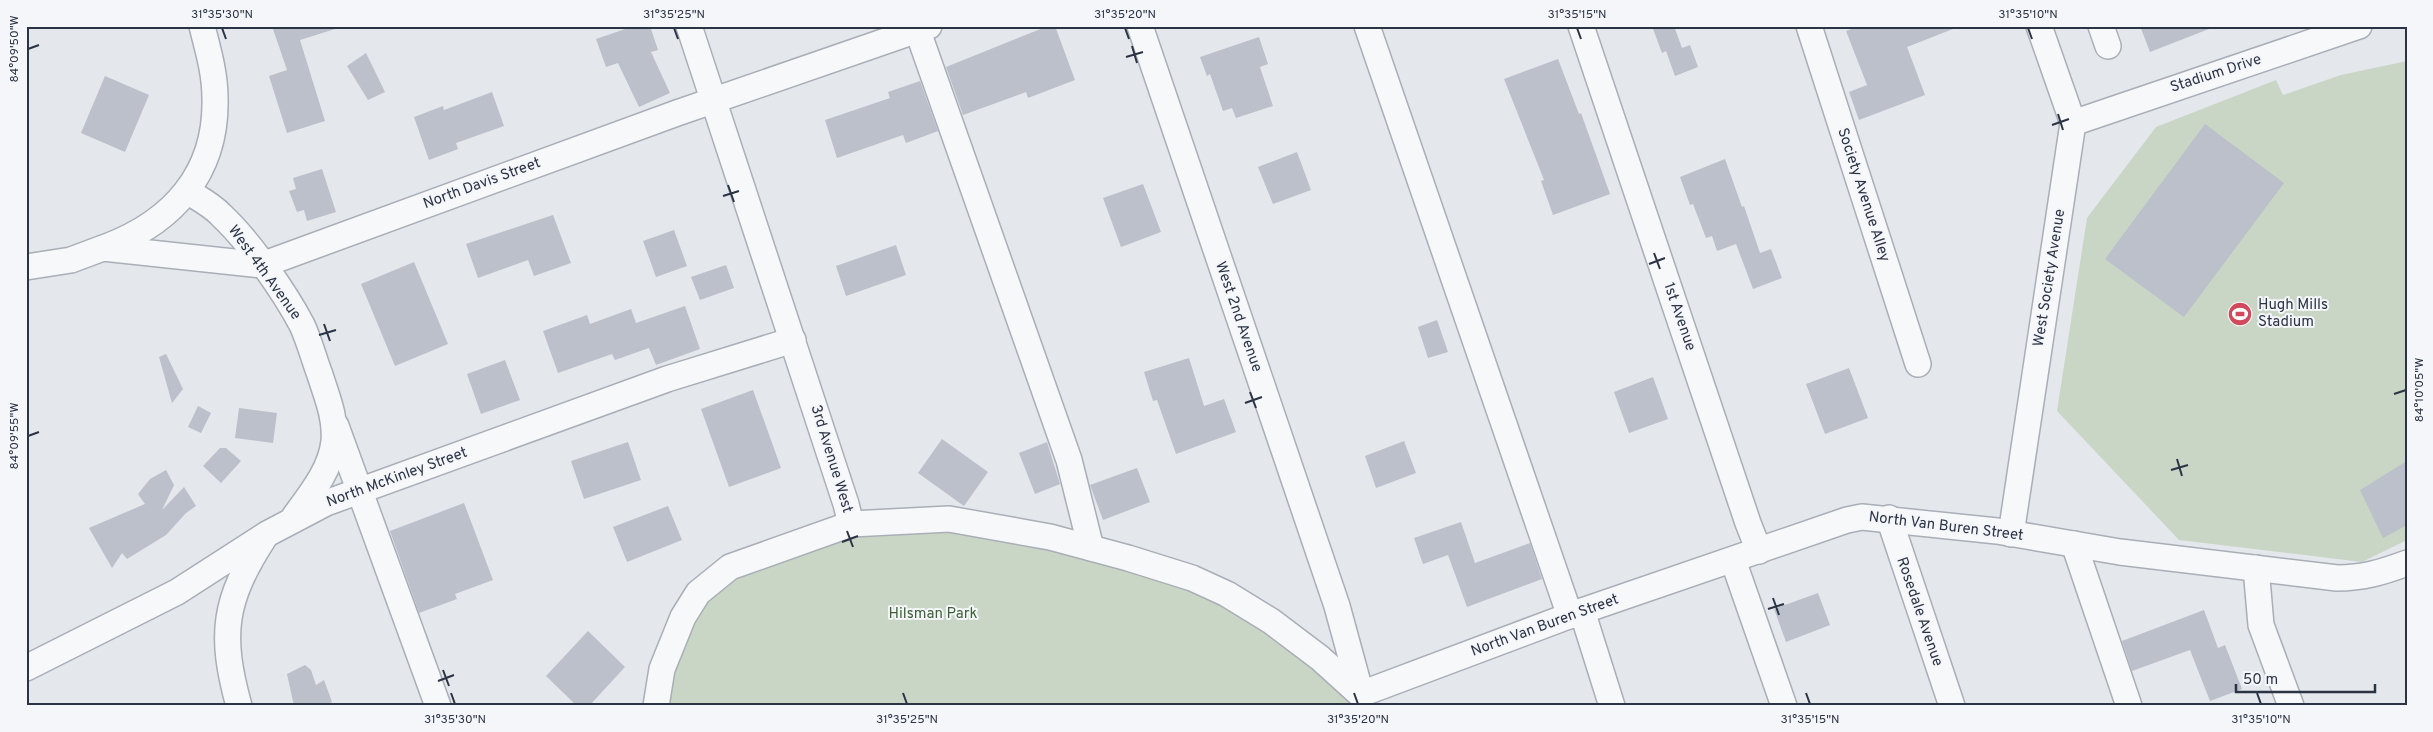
<svg xmlns="http://www.w3.org/2000/svg" width="2433" height="732" font-family="Overpass,sans-serif">
<rect width="100%" height="100%" fill="#e4e7ec"/>
<g fill="#c9d6c5">
<path d="M2407,61V540L2362,562L2179,540L2057,411L2087,218L2156,127L2276,80L2283,95L2341,75Z"/>
<path d="M950,521L1226,596L1364,706H660L707,587L852,526Z"/>
</g>
<g fill="#bbc0ca">
<path d="M272,26H334L335,29L300,40L325,121L287,133L269,76L287,70Z"/>
<path d="M634,26H650L658,50L651,52L670,93L639,107L618,63L606,67L596,39Z"/>
<path d="M1048,26H1055L1075,80L1028,98L1026,92L963,115L946,67Z"/>
<path d="M1652,26H1674L1682,48L1690,45L1698,67L1675,76L1666,51L1662,53Z"/>
<path d="M1859,26H1957L1958,27L1907,47L1925,95L1859,120L1849,92L1867,85L1846,31Z"/>
<path d="M2140,26H2213L2214,27L2150,52Z"/>
<path d="M1259,37L1268,64L1260,67L1273,106L1236,118L1232,108L1223,111L1210,74L1207,76L1200,57Z"/>
<path d="M366,53L385,92L368,100L347,66Z"/>
<path d="M1558,59L1579,114L1581,113L1610,194L1553,215L1541,181L1544,180L1504,79Z"/>
<path d="M105,76L149,95L125,152L81,133Z"/>
<path d="M920,81L938,131L906,143L903,135L837,158L825,120L890,98L888,92Z"/>
<path d="M492,92L504,126L456,143L458,149L429,160L414,117L443,106L444,110Z"/>
<path d="M2205,124L2284,183L2184,317L2105,259Z"/>
<path d="M1297,152L1311,190L1273,204L1258,167Z"/>
<path d="M1725,159L1742,207L1744,206L1760,253L1771,249L1782,278L1753,289L1736,244L1717,251L1712,236L1706,238L1693,204L1690,205L1680,177Z"/>
<path d="M322,169L336,212L307,221L304,210L297,212L289,191L296,189L293,178Z"/>
<path d="M1143,184L1161,232L1121,247L1103,198Z"/>
<path d="M553,215L571,263L534,276L528,260L478,278L466,244Z"/>
<path d="M674,230L687,266L656,277L643,241Z"/>
<path d="M896,245L906,275L846,296L836,266Z"/>
<path d="M414,262L448,344L395,366L361,284Z"/>
<path d="M726,265L734,288L700,300L691,277Z"/>
<path d="M685,306L700,349L656,365L649,348L615,360L612,354L558,373L543,331L587,315L590,324L631,309L636,323Z"/>
<path d="M1437,320L1448,352L1428,358L1418,327Z"/>
<path d="M166,354L183,389L172,403L159,357Z"/>
<path d="M1189,358L1204,406L1224,399L1236,432L1176,454L1157,400L1153,401L1144,372Z"/>
<path d="M505,360L520,400L481,414L467,374Z"/>
<path d="M1849,368L1868,418L1825,434L1806,384Z"/>
<path d="M1653,377L1668,419L1629,433L1614,392Z"/>
<path d="M753,390L781,468L729,487L701,409Z"/>
<path d="M198,406L211,413L201,433L188,427Z"/>
<path d="M239,408L277,413L273,443L235,438Z"/>
<path d="M942,439L988,472L964,506L918,473Z"/>
<path d="M1404,441L1416,473L1376,488L1365,456Z"/>
<path d="M628,442L641,480L584,499L571,461Z"/>
<path d="M1047,442L1060,484L1035,494L1019,453Z"/>
<path d="M220,448H226L241,461L221,483L203,466Z"/>
<path d="M2407,461V525L2383,538L2360,490Z"/>
<path d="M1137,468L1150,502L1103,520L1090,485Z"/>
<path d="M166,470L174,485L162,510L184,487L196,506L186,513L166,535L127,559L122,553L112,568L89,528L145,504L138,494L150,479Z"/>
<path d="M464,503L493,580L455,594L457,599L419,613L390,531Z"/>
<path d="M668,506L682,540L627,562L613,527Z"/>
<path d="M1461,522L1475,563L1530,543L1542,579L1467,607L1448,555L1423,564L1414,538Z"/>
<path d="M1818,593L1830,625L1786,642L1774,609Z"/>
<path d="M2204,610L2218,648L2225,645L2242,689L2210,701L2190,650L2132,671L2122,641Z"/>
<path d="M588,631L625,667L589,706H577L546,676Z"/>
<path d="M305,665L311,670L316,685L324,680L332,702L323,706H294L287,674Z"/>
</g>
<g fill="none" stroke-linecap="round" stroke-linejoin="round">
<g stroke="#a9aeb7" stroke-width="28">
<g id="minor">
<path d="M689,26L846,504L851,524"/>
<path d="M916,26L1069,460L1091,548"/>
<path d="M1140,26L1337,606L1361,694L1582,611L1847,520L1862,517L1997,531L2120,552L2337,578C2363,578 2383,572 2407,563"/>
<path d="M1367,26L1570,616"/>
<path d="M1581,26L1748,523L1759,551"/>
<path d="M1809,26L1918,364"/>
<path d="M2101,26L2108,46"/>
<path d="M2073,123L2359,26"/>
<path d="M187,191C198,198 212,205 221,215C249,241 284,291 302,325C309,340 314,359 320,375C327,397 336,418 334,441C331,470 310,495 294,517"/>
<path d="M106,247C173,222 217,173 215,98C215,73 208,50 202,26"/>
<path d="M26,267L71,260L103,248L262,265L677,113L929,26"/>
<path d="M336,426L438,706"/>
<path d="M1889,518L1952,706"/>
<path d="M2011,534L2073,123L2039,26"/>
<path d="M2074,544L2129,706"/>
<path d="M1733,560L1784,706"/>
<path d="M2256,568L2261,625L2291,706"/>
<path d="M1582,611L1612,706"/>
<path d="M26,668L177,592L267,534L326,503L667,379L793,340"/>
<path d="M239,706C219,634 224,600 264,538"/>
<path d="M656,706L662,669L683,617L698,593L730,567L851,524L949,519L1050,537L1128,558L1192,578L1227,594L1271,621L1320,658L1362,696"/>
</g>
</g>
<use href="#minor" stroke="#f7f8fa" stroke-width="25"/>
</g>
<path fill="none" stroke="#2b3445" stroke-width="2" d="M222,28L226,39M674,28L678,39M1125,28L1129,39M1577,28L1581,39M2028,28L2032,39M1132,46L1137,63M28,49L39,45M1126,57L1143,52M2058,114L2063,130M2052,125L2069,119M728,185L734,202M723,196L739,191M1654,253L1660,269M1649,264L1665,258M324,324L330,341M319,335L336,330M1250,392L1256,408M2394,394L2406,390M1245,403L1262,397M28,436L39,432M2177,459L2182,476M2171,470L2188,465M847,531L853,547M842,542L858,536M1773,598L1779,615M1768,609L1784,604M443,670L449,686M438,681L454,675M451,693L455,704M903,693L907,704M1354,693L1358,704M1806,693L1810,704M2257,693L2261,704"/>
<defs>
<g id="stadium-disc" transform="scale(1.25)"><circle r="9.5" fill="#d1495b" stroke="#f4f6f9"/><path d="M0-5a6.5 5 0 1 0 0 10a6.5 5 0 1 0 0-10ZM-3.5-1.8h7v3.6h-7Z" fill="#fff"/></g>
</defs>
<g fill-rule="evenodd">
<use href="#stadium-disc" x="2240" y="314"/>
</g>
<g text-anchor="middle" dominant-baseline="central" stroke-width="4" stroke-linejoin="round" paint-order="stroke">
<g font-size="15" fill="#2b3445" stroke="#f4f6f9">
<text transform="translate(2216 74) rotate(-18)">Stadium Drive</text>
<text transform="translate(482 184) rotate(-20)">North Davis Street</text>
<text transform="translate(1863 195) rotate(72)">Society Avenue Alley</text>
<text transform="translate(264 273) rotate(54)">West 4th Avenue</text>
<text transform="translate(2050 278) rotate(-81)">West Society Avenue</text>
<text transform="translate(1238 317) rotate(71)">West 2nd Avenue</text>
<text transform="translate(1679 317) rotate(71)">1st Avenue</text>
<text transform="translate(831 459) rotate(73)">3rd Avenue West</text>
<text transform="translate(397 478) rotate(-20)">North McKinley Street</text>
<text transform="translate(1946 527) rotate(7)">North Van Buren Street</text>
<text transform="translate(1919 612) rotate(71)">Rosedale Avenue</text>
<text transform="translate(1545 626) rotate(-20)">North Van Buren Street</text>
</g>
<g font-size="15" fill="#2b3445" stroke="#f4f6f9" text-anchor="start">
<text x="2258" y="305">Hugh Mills<tspan x="2258" dy="17">Stadium</tspan></text>
</g>
<g font-size="15" fill="#3f6138" stroke="#f4f6f9">
<text x="933" y="614">Hilsman Park</text>
</g>
</g>
<rect width="2433" height="732" fill="none" stroke="#f4f6f9" stroke-width="55"/>
<path d="M2236 684v8h139v-8" fill="none" stroke="#2b3445" stroke-width="2.5"/>
<text x="2243" y="684" font-size="15" fill="#2b3445" stroke="#f4f6f9" stroke-width="4" paint-order="stroke">50 m</text>
<rect x="28" y="28" width="2378" height="676" fill="none" stroke="#2b3445" stroke-width="2"/>
<g font-size="12" text-anchor="middle" fill="#2b3445">
<text x="222" y="18">31°35'30"N</text>
<text x="674" y="18">31°35'25"N</text>
<text x="1125" y="18">31°35'20"N</text>
<text x="1577" y="18">31°35'15"N</text>
<text x="2028" y="18">31°35'10"N</text>
<text transform="translate(14 49) rotate(-90)" y="4">84°09'50"W</text>
<text transform="translate(2419 390) rotate(-90)" y="4">84°10'05"W</text>
<text transform="translate(14 436) rotate(-90)" y="4">84°09'55"W</text>
<text x="455" y="723">31°35'30"N</text>
<text x="907" y="723">31°35'25"N</text>
<text x="1358" y="723">31°35'20"N</text>
<text x="1810" y="723">31°35'15"N</text>
<text x="2261" y="723">31°35'10"N</text>
</g>
</svg>
